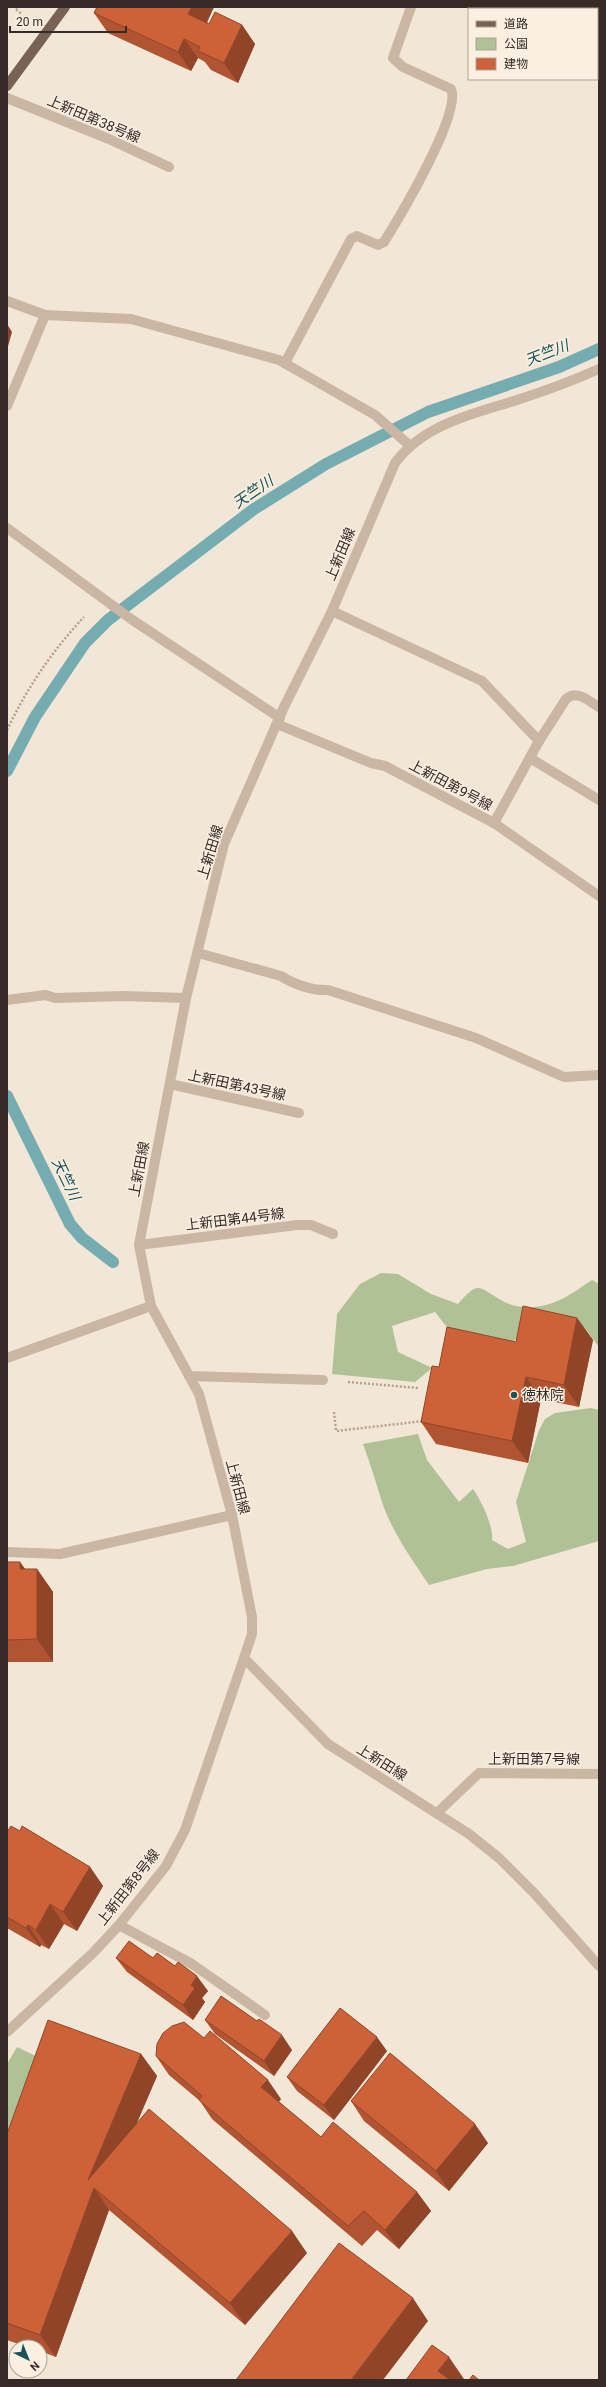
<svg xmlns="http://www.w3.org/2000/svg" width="606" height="2387" font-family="Roboto,'Noto Sans JP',sans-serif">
<rect width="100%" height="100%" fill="#f2e6d6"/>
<g fill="#b1c196">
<path d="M381,1273L398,1274L431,1294L458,1304C479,1280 478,1287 501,1300C511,1306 522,1308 533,1307C556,1306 574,1292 592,1280L599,1284V1347L584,1327L527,1328L514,1341L502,1345L457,1340L435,1312L392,1326L398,1352L432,1368L415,1382L332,1374L337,1314L360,1284Z"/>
<path d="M591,1408L599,1410V1541L513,1566L487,1569L429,1585C413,1561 395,1536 384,1508C377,1487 371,1465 363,1444L418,1434L427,1460L459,1502L473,1489C481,1500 494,1527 492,1540L508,1549L526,1542L516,1502L539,1430L545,1419L555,1413Z"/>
<path d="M17,2047L40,2058L7,2144V2064Z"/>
</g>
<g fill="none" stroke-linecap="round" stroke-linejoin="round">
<g stroke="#74acb1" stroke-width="12">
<path d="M7,771L35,717L85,643L108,620L254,509L326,464L428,412L559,367L599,349"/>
<path d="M7,1096L70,1224L82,1238L113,1262"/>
</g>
<g stroke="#b6a08c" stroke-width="2.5" stroke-dasharray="2 2" stroke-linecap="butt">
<path d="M17,7L15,9L22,14"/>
<path d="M7,730C27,688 52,651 84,617"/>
<path d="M348,1382L419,1388"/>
<path d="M334,1412L336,1431L424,1421"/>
</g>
<g stroke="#cab6a2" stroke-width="10">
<path d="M7,98L109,139L169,167"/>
<path d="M7,301L45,315L131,319L279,360L375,415L409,445"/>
<path d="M285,363L351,239L357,236L378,245L384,242C399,218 462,113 451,89L403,67L393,58L411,7"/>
<path d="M599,369C572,381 545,391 517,400C473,414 424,424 395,463L332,611L284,707L224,844L186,998L139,1245L151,1306L199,1394L232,1515L252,1617V1634L244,1658L328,1744L469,1834L499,1858L534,1893L599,1966"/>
<path d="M7,406L45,315"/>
<path d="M7,528L131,619L280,718"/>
<path d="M332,611L482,681L539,741"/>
<path d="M277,724L371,763L385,766L494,823L599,896"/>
<path d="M530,758L599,800"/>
<path d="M494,823L539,741L566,699C577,689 588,701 599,707"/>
<path d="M198,953L281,976C293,984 313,991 328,990L476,1038L564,1077L599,1075"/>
<path d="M7,1000L46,995L55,998L123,996L186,998"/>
<path d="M170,1084L299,1113"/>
<path d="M139,1245L297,1225H311L333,1234"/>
<path d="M7,1358L151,1306"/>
<path d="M189,1376L323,1380"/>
<path d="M7,1552L60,1554L232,1515"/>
<path d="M437,1813L479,1773L599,1774"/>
<path d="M119,1925L192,1964L265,2015"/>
<path d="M7,2032L93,1953L119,1925L166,1866L185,1830L244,1658"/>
</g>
<path stroke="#786255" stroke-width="10" d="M7,86L65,7"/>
</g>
<g fill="#b05431">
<path d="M97,7H214L207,22L209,24L242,25L255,44L238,83L211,70L205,62L198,58L191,71L108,33L94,13Z"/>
<path d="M577,1318L593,1340L579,1407L541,1399L528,1463L436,1444L421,1422L439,1367L516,1342Z"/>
<path d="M7,1562H20L25,1569H37L53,1592V1662H7Z"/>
<path d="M20,1831L90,1867L103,1886L77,1931L64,1924L49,1949L41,1945L40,1947L7,1928V1832Z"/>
<path d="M116,1958L208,1991L202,1998L205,2002L193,2020L127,1972Z"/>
<path d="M205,2020L257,2021L292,2050L274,2076L215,2034Z"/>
<path d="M204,2038L281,2099L279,2102L321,2137L417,2192L431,2211L399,2249L377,2230L362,2246L212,2119L200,2101L169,2075L156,2056Z"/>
<path d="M387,2051L334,2120L297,2091L287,2077Z"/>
<path d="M141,2054L157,2076L136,2124L307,2253L245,2325L109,2210L56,2357L40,2351V2347H27L7,2340V2134Z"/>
<path d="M351,2101L488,2143L449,2191L364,2121Z"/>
</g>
<g fill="#904528">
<path d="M192,7H214L202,33L188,14Z"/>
<path d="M242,25L255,44L238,83L224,63Z"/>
<path d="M184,39L198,58L191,71L178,52Z"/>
<path d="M7,324L12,332L7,350Z"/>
<path d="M577,1318L593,1340L579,1407L564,1385Z"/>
<path d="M526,1377L541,1399L528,1463L512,1441Z"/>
<path d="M20,1562L36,1584L20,1569Z"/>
<path d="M37,1569L53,1592V1662L37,1639Z"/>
<path d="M90,1867L103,1886L77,1931L63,1912Z"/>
<path d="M50,1904L64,1924L49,1949L36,1930Z"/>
<path d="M28,1925L41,1945L40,1947L26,1928Z"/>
<path d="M197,1976L208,1991L202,1998L205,2002L193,2020L183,2005L191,1985Z"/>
<path d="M282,2035L292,2050L274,2076L264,2061Z"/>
<path d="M377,2037L387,2051L334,2120L324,2105Z"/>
<path d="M141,2054L157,2076L105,2198L88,2180Z"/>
<path d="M268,2080L281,2099L275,2106L261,2087Z"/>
<path d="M475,2124L488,2143L449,2191L436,2171Z"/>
<path d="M94,2188L109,2210L56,2357L40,2335Z"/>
<path d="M417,2192L431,2211L399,2249L385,2230Z"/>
<path d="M292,2231L307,2253L245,2325L230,2303Z"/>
<path d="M413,2298L428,2321L383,2380H351Z"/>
<path d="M449,2357L464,2379V2380H445L438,2371Z"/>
</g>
<g fill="#cd6239" stroke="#904528">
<path d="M97,7H192L188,14L209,24L215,12L242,25L224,63L198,51L200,47L184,39L178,52L94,13Z"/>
<path d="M523,1306L577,1318L564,1385L526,1377L512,1441L421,1422L432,1366L439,1367L447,1327L516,1342Z"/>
<path d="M7,1562H20V1569H37V1639L7,1640Z"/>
<path d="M11,1826L20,1831L22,1826L90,1867L63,1912L50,1904L36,1930L28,1925L26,1928L7,1917V1832Z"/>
<path d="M129,1941L153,1958L157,1953L175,1966L178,1962L197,1976L191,1985L195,1988L183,2005L116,1958Z"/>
<path d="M221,1996L257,2021L259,2019L282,2035L264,2061L205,2020Z"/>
<path d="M340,2008L377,2037L324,2105L287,2077Z"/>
<path d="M48,2020L141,2054L88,2180L149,2109L292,2231L230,2303L94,2188L40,2335L7,2323V2134Z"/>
<path d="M184,2022L204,2038L210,2031L268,2080L261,2087L321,2137L333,2122L417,2192L385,2230L364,2211L348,2226L199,2100L202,2096L156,2056L157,2044L163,2033L172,2026Z"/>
<path d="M390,2053L475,2124L436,2171L351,2101Z"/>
<path d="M339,2243L413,2298L351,2380H236Z"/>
<path d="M432,2345L449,2357L438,2371L450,2380H406Z"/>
<path d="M473,2375L479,2380H469Z"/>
</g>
<circle fill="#185158" stroke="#faf0e2" stroke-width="1.5" cx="514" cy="1395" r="4"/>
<g text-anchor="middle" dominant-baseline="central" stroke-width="3" stroke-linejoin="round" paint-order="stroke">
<g font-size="14" fill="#352a25" stroke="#faf0e2">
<text transform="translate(94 119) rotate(23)">上新田第38号線</text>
<text transform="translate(340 554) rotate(-67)">上新田線</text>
<text transform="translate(451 785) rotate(28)">上新田第9号線</text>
<text transform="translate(210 852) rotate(-73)">上新田線</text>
<text transform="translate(237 1085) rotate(12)">上新田第43号線</text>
<text transform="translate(139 1169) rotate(-79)">上新田線</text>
<text transform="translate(235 1219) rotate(-7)">上新田第44号線</text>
<text transform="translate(238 1487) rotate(75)">上新田線</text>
<text x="534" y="1759">上新田第7号線</text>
<text transform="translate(382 1762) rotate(32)">上新田線</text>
<text transform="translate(128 1887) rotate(-52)">上新田第8号線</text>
</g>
<g font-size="14" fill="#352a25" stroke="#faf0e2" text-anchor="start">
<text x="522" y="1395">徳林院</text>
</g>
<g font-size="15" font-style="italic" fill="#185158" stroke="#faf0e2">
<text transform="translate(547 353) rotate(-21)">天竺川</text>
<text transform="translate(253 492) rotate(-34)">天竺川</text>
<text transform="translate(66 1179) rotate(64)">天竺川</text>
</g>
</g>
<rect width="606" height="2387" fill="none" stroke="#352a25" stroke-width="16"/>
<rect x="468" y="8" width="130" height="72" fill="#faf0e2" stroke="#aba196"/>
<rect x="476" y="21" width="20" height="6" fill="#786255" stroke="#aba196"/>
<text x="504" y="28" font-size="12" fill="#352a25">道路</text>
<rect x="476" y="38" width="20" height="12" fill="#b1c196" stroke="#aba196"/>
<text x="504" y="48" font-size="12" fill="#352a25">公園</text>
<rect x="476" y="58" width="20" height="12" fill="#cd6239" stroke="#aba196"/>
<text x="504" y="68" font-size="12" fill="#352a25">建物</text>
<g transform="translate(28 2359) rotate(137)"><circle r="19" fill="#faf0e2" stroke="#aba196"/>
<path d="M0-3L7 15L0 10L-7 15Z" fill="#185158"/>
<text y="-6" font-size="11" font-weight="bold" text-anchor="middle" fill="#352a25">N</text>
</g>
<path d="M10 26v6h116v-6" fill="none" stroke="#352a25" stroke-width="2"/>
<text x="16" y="26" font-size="12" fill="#352a25" stroke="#faf0e2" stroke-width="3" paint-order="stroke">20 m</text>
</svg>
